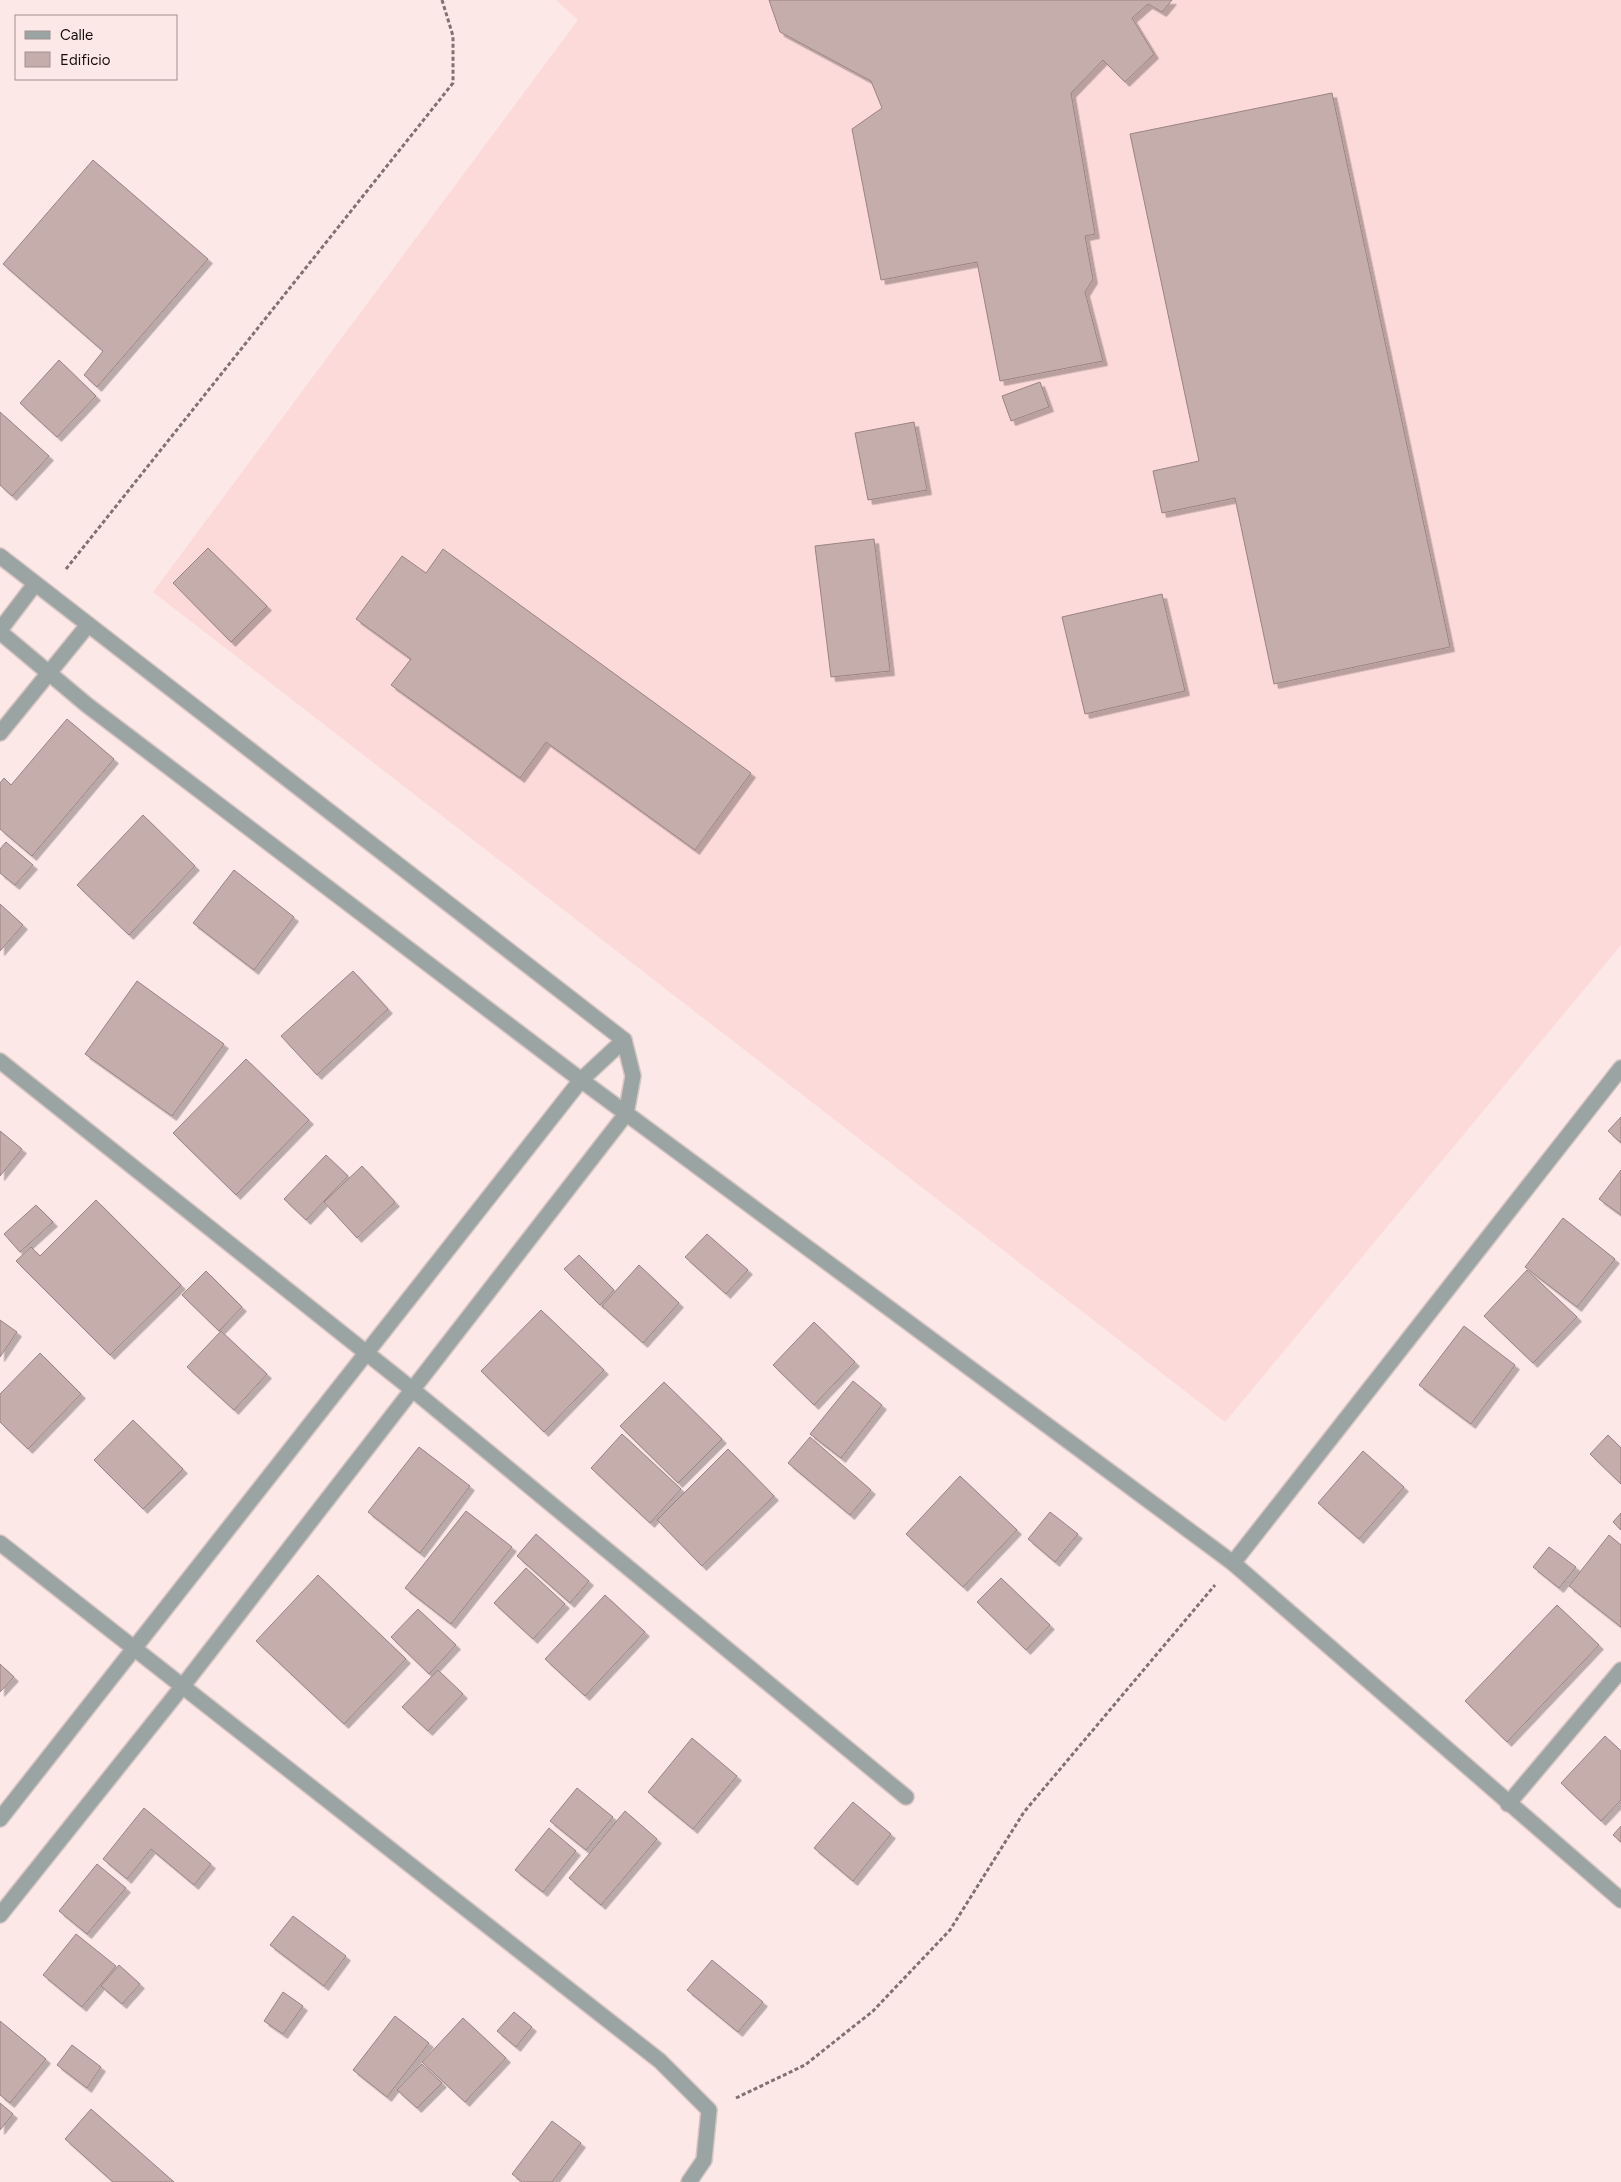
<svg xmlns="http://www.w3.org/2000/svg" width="1621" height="2182" font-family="Figtree,sans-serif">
<defs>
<filter id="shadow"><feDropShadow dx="4.5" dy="4.5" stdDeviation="0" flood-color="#0004"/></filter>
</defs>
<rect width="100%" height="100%" fill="#fce8e7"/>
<path fill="#fcdad9" d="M556,0H1621V945L1225,1422L153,592L578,20Z"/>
<g fill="#c5adac" stroke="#9a8382" filter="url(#shadow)">
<path d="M769,0H1172L1162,12L1148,4L1132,18L1154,54L1125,82L1103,60L1071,93L1095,234L1085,236L1093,279L1085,292L1103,361L1000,381L977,262L881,280L852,129L882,108L871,81L780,32Z"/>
<path d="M1332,93L1450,647L1274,684L1235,498L1162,513L1153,471L1199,461L1130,134Z"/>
<path d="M93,160L208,259L97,387L84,375L103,351L3,264Z"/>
<path d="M59,360L96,396L57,437L20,403Z"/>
<path d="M1040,382L1049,407L1011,421L1002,396Z"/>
<path d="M0,412L49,456L12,496L0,485Z"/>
<path d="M914,422L927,490L868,500L855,433Z"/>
<path d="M874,539L890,671L831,677L815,546Z"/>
<path d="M208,548L267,606L231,642L173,583Z"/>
<path d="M443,549L751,773L695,850L546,742L520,778L391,685L411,659L356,619L402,556L426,573Z"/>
<path d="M1162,594L1185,691L1085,714L1062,617Z"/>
<path d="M67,719L114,759L32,856L0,829V783L4,778L11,785Z"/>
<path d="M143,815L195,866L129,935L77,885Z"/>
<path d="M6,842L33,865L15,885L0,873V849Z"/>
<path d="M234,870L294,917L254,970L193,923Z"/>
<path d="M0,904L23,925L0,951Z"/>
<path d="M353,971L388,1009L317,1075L281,1036Z"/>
<path d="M137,981L224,1044L172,1116L85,1054Z"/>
<path d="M246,1059L309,1120L236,1195L173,1133Z"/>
<path d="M1621,1117V1143L1608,1131Z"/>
<path d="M0,1131L22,1149L0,1176Z"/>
<path d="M326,1155L348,1176L306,1220L284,1199Z"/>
<path d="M362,1166L395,1202L357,1238L324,1202Z"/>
<path d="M1621,1170V1215L1599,1199Z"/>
<path d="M96,1200L181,1285L110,1355L16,1261L31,1247L40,1256Z"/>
<path d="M36,1205L53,1222L20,1252L4,1234Z"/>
<path d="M1563,1218L1615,1259L1577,1307L1525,1267Z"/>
<path d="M707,1234L748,1270L726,1294L685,1257Z"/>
<path d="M579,1255L614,1290L600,1305L564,1269Z"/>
<path d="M639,1265L679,1303L643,1343L602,1306Z"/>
<path d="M1527,1270L1577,1317L1533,1363L1484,1316Z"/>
<path d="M206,1271L242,1307L219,1331L182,1295Z"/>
<path d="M541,1310L604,1370L544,1432L481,1371Z"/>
<path d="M0,1320L17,1332L0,1357Z"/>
<path d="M814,1322L855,1362L814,1405L773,1365Z"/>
<path d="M1464,1326L1515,1365L1471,1424L1419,1385Z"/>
<path d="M221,1331L267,1374L234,1410L187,1367Z"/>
<path d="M40,1353L81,1394L28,1449L0,1422V1394Z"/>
<path d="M853,1381L882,1405L841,1458L810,1434Z"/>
<path d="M664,1382L722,1439L678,1483L620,1426Z"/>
<path d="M133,1420L183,1469L143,1509L94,1460Z"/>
<path d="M622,1434L681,1489L650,1523L591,1468Z"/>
<path d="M1608,1435L1621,1448V1484L1590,1454Z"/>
<path d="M810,1437L871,1490L850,1515L788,1463Z"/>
<path d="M419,1447L470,1486L420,1553L368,1512Z"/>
<path d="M728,1449L774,1496L702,1566L657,1520Z"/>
<path d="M1363,1451L1404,1487L1359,1539L1318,1503Z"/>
<path d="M960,1476L1017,1530L963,1587L906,1534Z"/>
<path d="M466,1511L512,1547L451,1624L405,1588Z"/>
<path d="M1050,1512L1078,1534L1055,1562L1028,1539Z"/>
<path d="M1621,1513V1530L1613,1522Z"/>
<path d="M536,1534L589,1581L570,1603L517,1556Z"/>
<path d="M1609,1535L1621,1545V1627L1569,1586Z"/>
<path d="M1549,1547L1576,1567L1559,1588L1533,1567Z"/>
<path d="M526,1568L565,1604L533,1639L494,1603Z"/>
<path d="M318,1575L406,1659L344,1724L256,1641Z"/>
<path d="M1001,1578L1050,1625L1026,1650L977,1602Z"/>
<path d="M605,1595L645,1632L585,1696L545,1659Z"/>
<path d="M1557,1605L1599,1645L1507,1742L1465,1701Z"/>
<path d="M418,1609L456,1645L429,1674L391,1637Z"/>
<path d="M0,1664L14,1677L0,1692Z"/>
<path d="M438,1670L463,1694L428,1731L402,1707Z"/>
<path d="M1605,1736L1621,1751V1800L1601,1821L1561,1783Z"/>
<path d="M692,1738L737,1776L693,1829L648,1792Z"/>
<path d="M577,1788L613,1817L586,1850L550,1821Z"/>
<path d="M853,1802L891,1834L853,1881L814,1848Z"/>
<path d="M144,1808L211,1864L194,1885L151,1849L127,1879L103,1859Z"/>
<path d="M625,1811L657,1839L601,1905L569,1878Z"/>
<path d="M1621,1826V1842L1613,1835Z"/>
<path d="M549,1828L576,1851L543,1892L515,1870Z"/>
<path d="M97,1864L126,1888L87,1934L59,1911Z"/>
<path d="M293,1916L346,1956L324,1986L270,1945Z"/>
<path d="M76,1934L116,1966L82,2007L43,1975Z"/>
<path d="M712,1960L763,2002L738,2032L687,1990Z"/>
<path d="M119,1965L140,1984L122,2004L101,1986Z"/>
<path d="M283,1992L303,2006L283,2034L264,2021Z"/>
<path d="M514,2012L532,2027L516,2047L497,2031Z"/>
<path d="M395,2016L429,2043L387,2097L353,2070Z"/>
<path d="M463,2018L506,2058L465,2102L422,2062Z"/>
<path d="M0,2021L46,2059L10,2103L0,2095Z"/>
<path d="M72,2045L101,2067L87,2088L57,2065Z"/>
<path d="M422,2064L442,2083L417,2108L397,2090Z"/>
<path d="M0,2103L13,2114L0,2130Z"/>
<path d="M91,2109L174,2182H113L65,2139Z"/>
<path d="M552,2121L581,2143L552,2182H522L512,2174Z"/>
</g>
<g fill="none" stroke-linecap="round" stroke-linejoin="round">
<g stroke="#d7c5c4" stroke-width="18">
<g id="minor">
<path d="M0,556L624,1040L633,1076L626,1114L182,1687L0,1915"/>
<path d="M0,630L35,584"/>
<path d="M0,632L87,705L581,1080L1233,1563L1621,1900"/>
<path d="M0,733L88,625"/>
<path d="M0,1061L413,1390L906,1797"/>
<path d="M0,1543L660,2061L709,2110L704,2160L689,2182"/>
<path d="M1233,1563L1621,1068"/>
<path d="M1508,1804L1621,1670"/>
<path d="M0,1819L581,1080L624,1040"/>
</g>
</g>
<g stroke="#7f7271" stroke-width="3" stroke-dasharray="4 2.5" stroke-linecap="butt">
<path d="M66,569L453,83V36L442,0"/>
<path d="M736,2098L805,2065L873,2011L950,1930L1024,1812L1215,1585"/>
</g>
<use href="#minor" stroke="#9aa4a2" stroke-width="15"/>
</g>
<rect x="15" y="15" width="162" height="65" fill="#fce8e7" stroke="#a09190"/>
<rect x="25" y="31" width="25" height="8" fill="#9aa4a2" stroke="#a09190"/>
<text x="60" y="40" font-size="15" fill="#160e0d">Calle</text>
<rect x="25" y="52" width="25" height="15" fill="#c5adac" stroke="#a09190"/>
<text x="60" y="65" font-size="15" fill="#160e0d">Edificio</text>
</svg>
